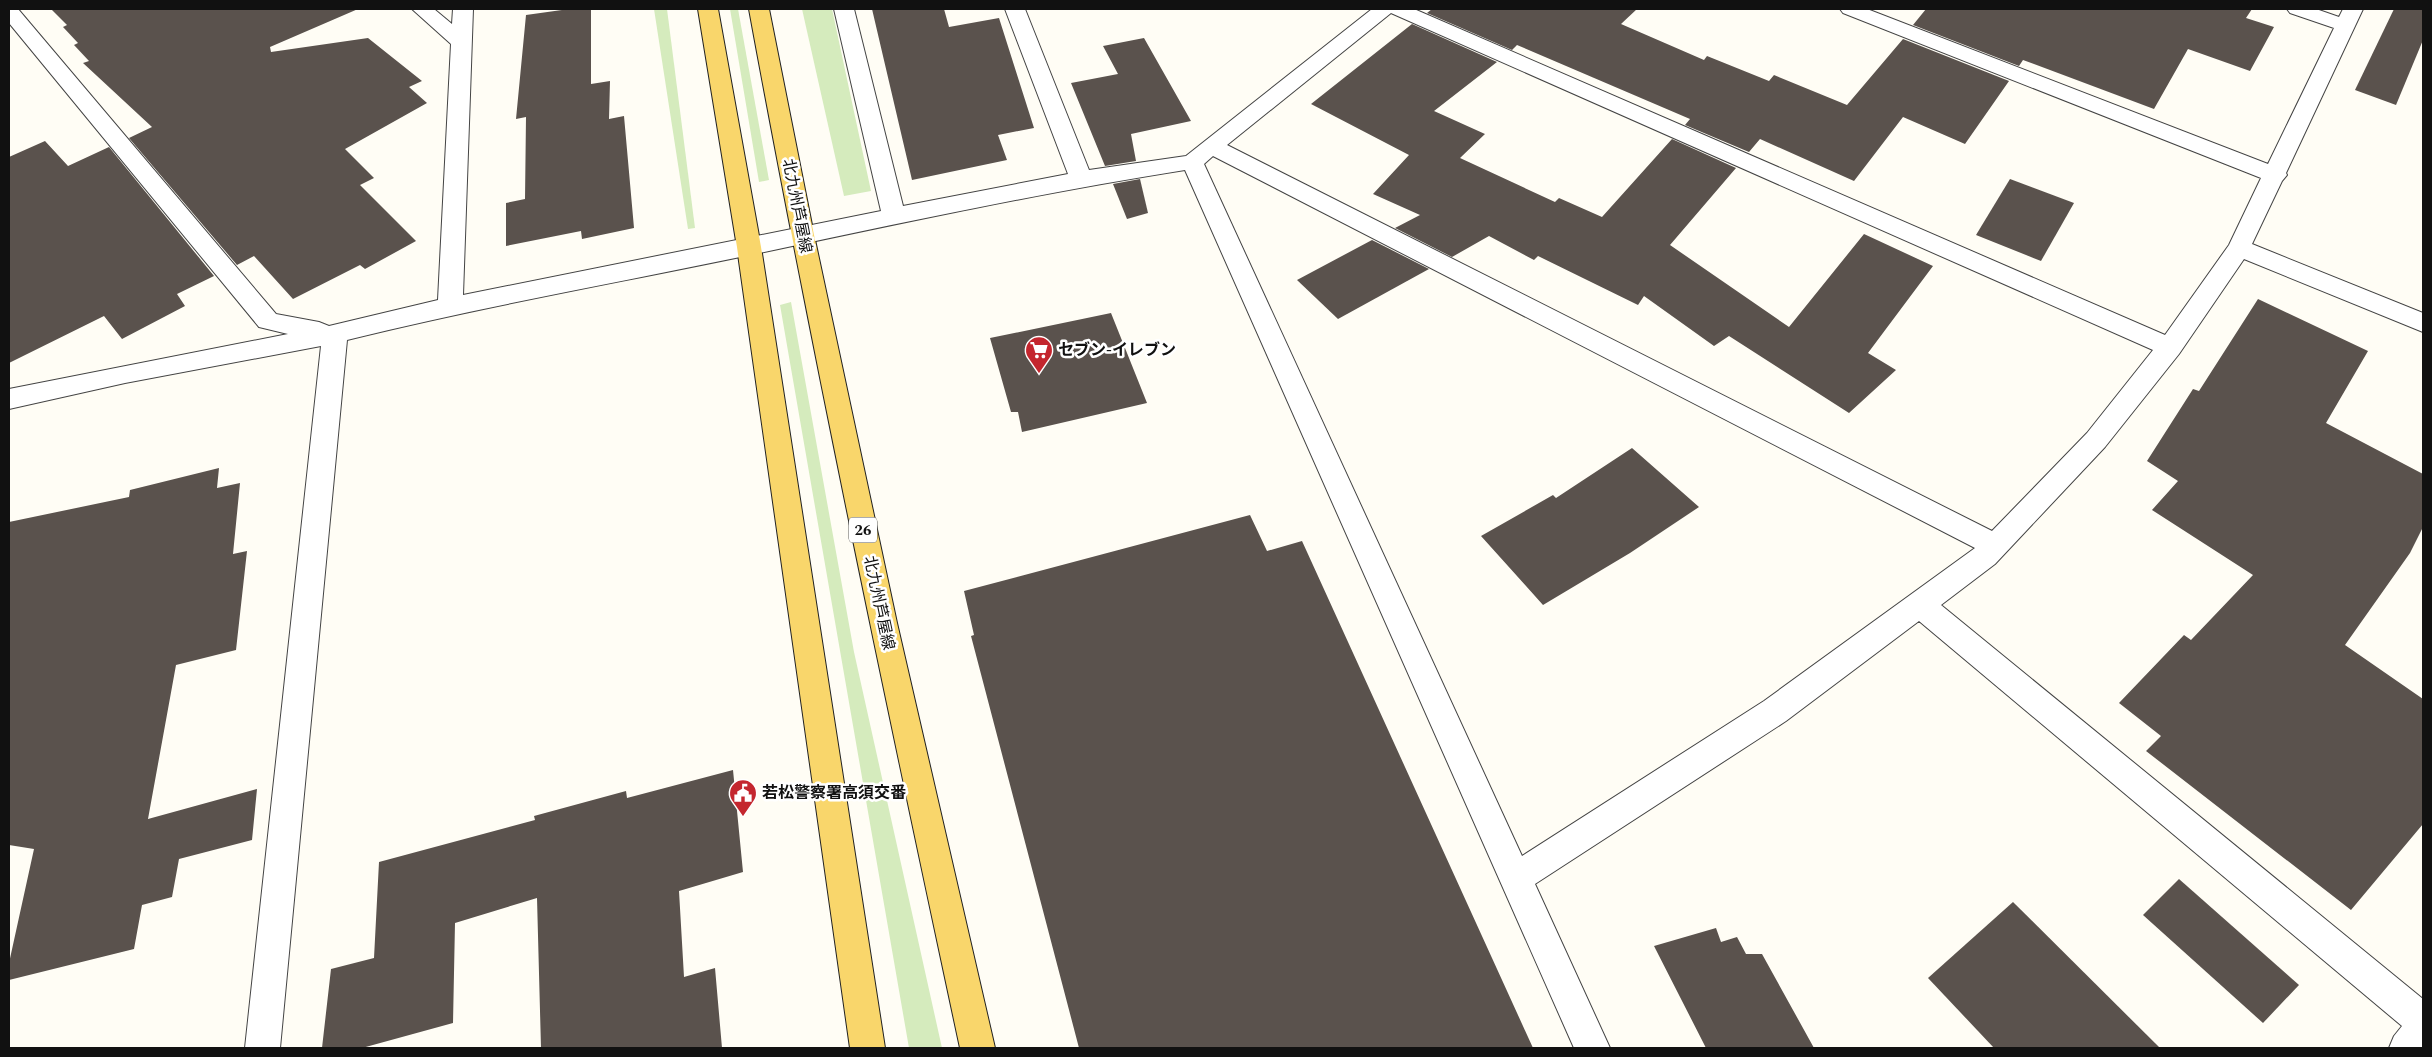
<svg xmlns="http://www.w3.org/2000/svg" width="2432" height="1057" font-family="Spectral,'Noto Sans JP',serif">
<rect width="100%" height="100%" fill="#fffdf5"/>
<g fill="#d5ebbd">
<path d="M654,9H667L695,228L688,229Z"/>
<path d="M730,9H738L769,180L759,182Z"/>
<path d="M802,9H832L871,191L844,196Z"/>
<path d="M791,302L854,652L942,1048H909L780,305Z"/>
</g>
<g fill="#5a524d">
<path d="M51,9H358L270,47L271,52L368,38L422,81L409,87L427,103L345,149L374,178L360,185L416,241L365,269L360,265L293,299L254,256L237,265L129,138L152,127L83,63L89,61L74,45L78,43L63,27L67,25Z"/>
<path d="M569,9H591V84L610,81L609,119L624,116L634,228L582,239L581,231L506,246V203L525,199L526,117L516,119L526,15Z"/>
<path d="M872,9H944L949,27L999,18L1034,128L998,135L1007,160L912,180Z"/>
<path d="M1432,9H1637L1621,24L1704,60L1707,56L1769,81L1774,75L1847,105L1903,39L2009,81L1965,144L1903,117L1854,181L1760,139L1749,152L1685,125L1690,119L1517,45L1512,50L1427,13Z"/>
<path d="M1926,9H2252L2246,18L2274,27L2250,71L2188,49L2154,109L2023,60L2019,66L1913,25Z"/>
<path d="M2394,9H2423V40L2396,105L2355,90Z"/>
<path d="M1412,24L1497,62L1434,111L1485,134L1460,158L1555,202L1559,198L1602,217L1672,139L1736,168L1670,245L1789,327L1864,234L1933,266L1868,353L1896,370L1849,413L1729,336L1714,346L1644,296L1638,305L1538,256L1534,260L1489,236L1452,257L1395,228L1420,215L1373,194L1409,155L1311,104Z"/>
<path d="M1144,38L1191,121L1131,134L1136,161L1105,166L1071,83L1118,74L1103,46Z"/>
<path d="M45,141L68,166L109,147L214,276L177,294L185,306L122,339L104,316L9,363V157Z"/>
<path d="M1140,179L1148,213L1127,219L1113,184Z"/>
<path d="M2010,179L2074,203L2041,261L1976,235Z"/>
<path d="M1372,240L1429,269L1338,319L1297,280Z"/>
<path d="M2258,299L2368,351L2326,423L2423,474V527L2410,553L2345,645L2423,699V824L2351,910L2146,751L2161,736L2119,703L2184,635L2191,640L2253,575L2152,510L2178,481L2147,461L2193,389L2199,391Z"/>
<path d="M1111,313L1147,403L1022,432L1018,412H1011L990,338Z"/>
<path d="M1632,448L1699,507L1630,553L1543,605L1481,536L1553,495L1556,498Z"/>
<path d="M219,468L217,488L240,483L233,554L247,551L236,650L176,665L148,819L257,789L252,840L179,859L172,897L142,905L134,949L9,980V963L34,849L9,845V522L129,497L130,490Z"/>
<path d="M1250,515L1267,551L1302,541L1533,1048H1079L971,636L974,635L964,591Z"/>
<path d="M733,770L743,872L679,891L684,977L715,968L722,1048H541L537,898L455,923L453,1023L362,1048H322L331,969L374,958L379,862L535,820L534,816L626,791L627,798Z"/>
<path d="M2179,879L2299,985L2263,1023L2143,915Z"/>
<path d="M2013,902L2160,1048H1994L1928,978Z"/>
<path d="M1716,928L1721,942L1737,937L1746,954H1762L1814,1048H1706L1654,946Z"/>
</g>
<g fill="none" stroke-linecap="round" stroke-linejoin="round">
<g stroke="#444" stroke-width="2">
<path id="minor" d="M9,9H18L276,314L319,322L329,326L438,300L451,44L412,9H434L452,24L453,9H473L463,295L881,211L834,9H854L903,206L1068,174L1005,9H1025L1089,170L1186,156L1372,9H1414L2165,335L2229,245L2261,178L1843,13L1840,9H1867L2268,164L2334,28L2290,13L2287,9H2316L2339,17L2343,9H2363L2286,173L2287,175L2282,181L2252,244L2423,313V332L2244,259L2179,354L2105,447L1995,564L1941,605L2423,999V1048H2389L2394,1036L2402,1026L1919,621L1786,721L1535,884L1610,1048H1574L1185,170C1039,193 895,224 750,255C616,283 480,307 347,340L280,1048H245L321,346L125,383L9,409V389L288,334L259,327L9,23ZM1391,13L2153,350L2087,433L1992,531L1227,145ZM1213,156L1975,548L1764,701L1522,856L1204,164Z"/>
</g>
<g stroke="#222" stroke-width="2">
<g id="major">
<path d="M698,9H718L761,247L885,1048H850L737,247Z"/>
<path d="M749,9H769L814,235L897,623L995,1048H960C886,702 813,357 749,9Z"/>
</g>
</g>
<use href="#minor" fill="#fff" fill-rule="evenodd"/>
<use href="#major" fill="#f9d66b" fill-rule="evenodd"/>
</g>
<defs>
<g id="supermarket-pin" transform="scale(1.4375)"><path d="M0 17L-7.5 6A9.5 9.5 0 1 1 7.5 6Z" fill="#c4262e" stroke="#fff"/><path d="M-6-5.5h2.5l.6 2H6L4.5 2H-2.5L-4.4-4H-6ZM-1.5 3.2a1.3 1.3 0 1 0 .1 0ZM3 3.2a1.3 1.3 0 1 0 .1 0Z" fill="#fff"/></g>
<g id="civic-pin" transform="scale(1.4375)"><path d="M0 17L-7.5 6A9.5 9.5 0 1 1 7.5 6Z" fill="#c4262e" stroke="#fff"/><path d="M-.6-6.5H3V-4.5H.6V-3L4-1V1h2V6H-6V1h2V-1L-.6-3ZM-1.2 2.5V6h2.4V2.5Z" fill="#fff"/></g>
</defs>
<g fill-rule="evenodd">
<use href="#supermarket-pin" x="1039" y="350"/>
<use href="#civic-pin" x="743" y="793"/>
</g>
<g text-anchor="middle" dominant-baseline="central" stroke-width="5" stroke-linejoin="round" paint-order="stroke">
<rect fill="#fff" stroke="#585858" stroke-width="1" x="849" y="517.5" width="28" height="25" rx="4"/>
<g font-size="15" font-weight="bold" fill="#111">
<text x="863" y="530">26</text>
</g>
<g font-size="16" fill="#111" stroke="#fff">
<text transform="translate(797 206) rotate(79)">北九州芦屋線</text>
<text transform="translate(879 603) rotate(78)">北九州芦屋線</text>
</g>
<g font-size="16" font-weight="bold" fill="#111" stroke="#fff" text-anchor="start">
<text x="1058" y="350">セブン-イレブン</text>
<text x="762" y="793">若松警察署高須交番</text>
</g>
</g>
<rect width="2432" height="1057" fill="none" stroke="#111111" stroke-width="20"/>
</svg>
